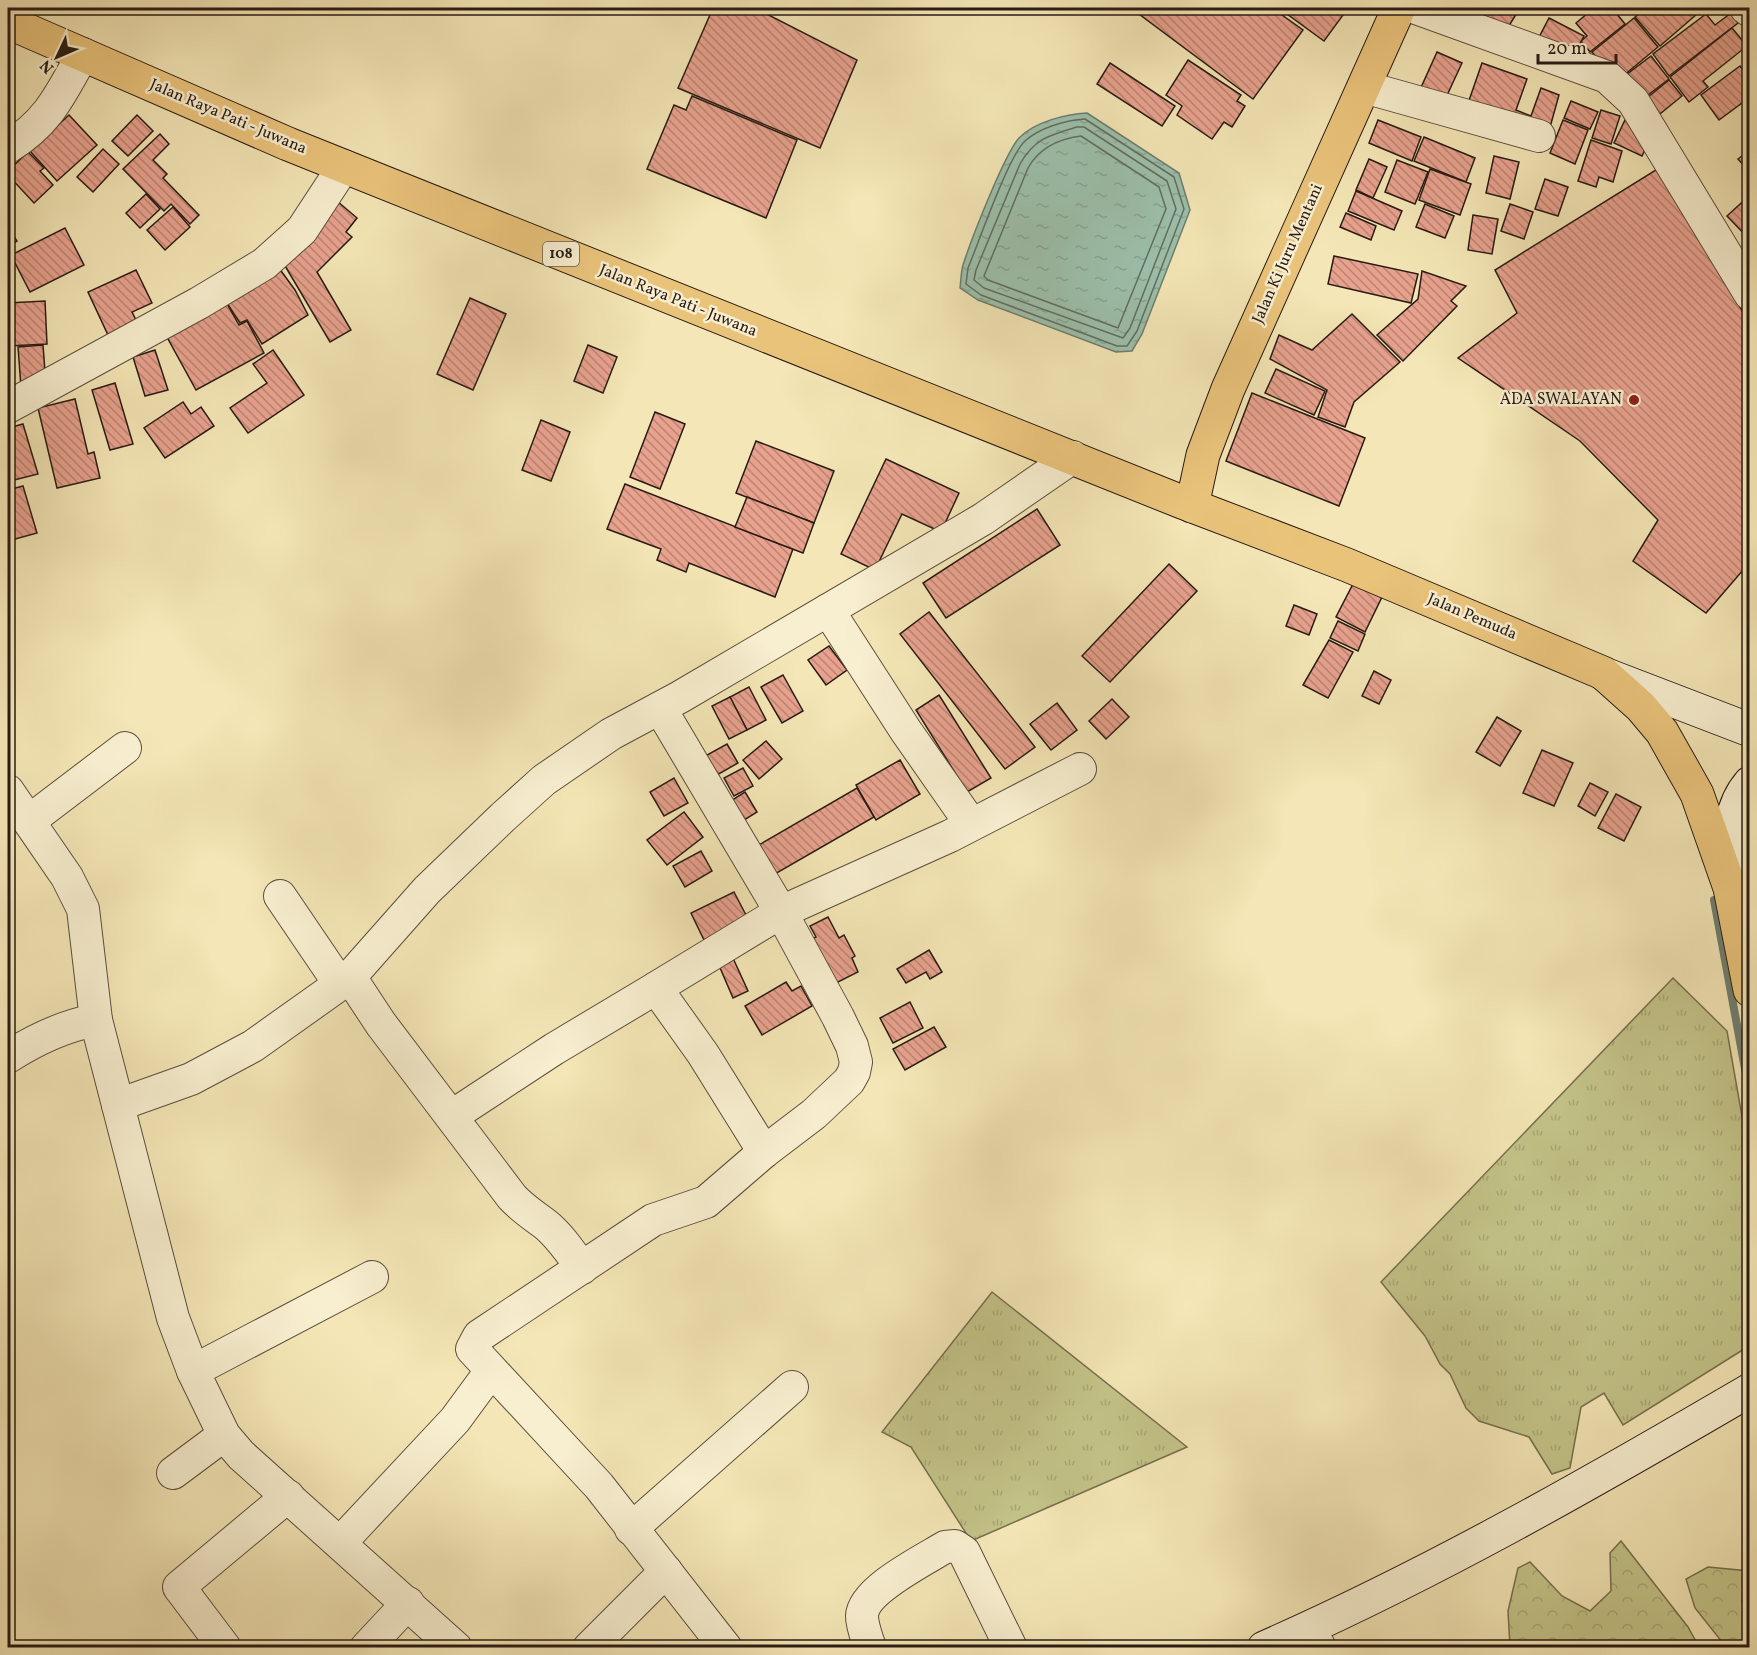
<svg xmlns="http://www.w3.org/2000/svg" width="1757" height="1655" font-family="Vollkorn,serif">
<defs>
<pattern id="grass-tufts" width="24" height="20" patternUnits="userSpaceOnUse" patternTransform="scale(1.5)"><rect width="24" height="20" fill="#c3c388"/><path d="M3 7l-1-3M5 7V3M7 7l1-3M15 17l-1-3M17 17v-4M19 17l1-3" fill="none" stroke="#a8a774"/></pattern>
<pattern id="forest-crowns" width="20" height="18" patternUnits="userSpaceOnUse" patternTransform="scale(1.5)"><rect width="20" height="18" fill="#c3c388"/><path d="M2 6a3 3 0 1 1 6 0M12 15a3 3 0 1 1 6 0" fill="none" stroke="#a8a774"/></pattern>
<pattern id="water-ripples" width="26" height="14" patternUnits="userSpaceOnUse" patternTransform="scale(1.5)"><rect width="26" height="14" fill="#9cc0ac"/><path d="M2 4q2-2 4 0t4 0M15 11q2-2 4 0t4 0" fill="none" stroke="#86a493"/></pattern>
<pattern id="building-back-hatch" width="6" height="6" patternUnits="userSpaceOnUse" patternTransform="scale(1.5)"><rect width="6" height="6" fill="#e8a28e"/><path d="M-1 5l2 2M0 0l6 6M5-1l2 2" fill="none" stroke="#bc8373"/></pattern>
</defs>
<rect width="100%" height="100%" fill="#f4e6b6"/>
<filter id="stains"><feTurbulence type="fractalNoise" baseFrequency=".00333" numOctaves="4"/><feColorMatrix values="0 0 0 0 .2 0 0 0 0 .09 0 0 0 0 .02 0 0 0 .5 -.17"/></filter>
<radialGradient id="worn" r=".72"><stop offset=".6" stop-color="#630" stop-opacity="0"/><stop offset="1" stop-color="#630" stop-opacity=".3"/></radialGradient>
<g fill="url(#grass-tufts)" stroke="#766f4e" stroke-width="1.5">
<path d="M1673,978L1727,1031L1749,1156V1346L1623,1425L1604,1393L1581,1407L1570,1468L1552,1474L1529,1437L1479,1421L1466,1408L1450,1374L1440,1364L1425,1336L1381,1282Z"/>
<path d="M992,1292L1187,1447L971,1541L911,1447L882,1432Z"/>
</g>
<g fill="url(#forest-crowns)" stroke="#766f4e" stroke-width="1.5">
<path d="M1621,1541L1688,1627L1699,1647H1510L1508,1611L1518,1568L1530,1562L1562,1596L1590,1611L1611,1591L1610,1553Z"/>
<path d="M1708,1567L1749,1571L1742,1601L1749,1607V1647H1726L1695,1608L1686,1579Z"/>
</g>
<path fill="url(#water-ripples)" stroke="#6e7e6f" stroke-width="1.5" d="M1087,113L1179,173L1190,210L1142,334L1132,351L1116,352L978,300L960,288C961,280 961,272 963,265C971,240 1004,155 1019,138C1034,122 1066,114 1087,113Z"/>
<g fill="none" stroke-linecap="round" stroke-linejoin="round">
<g stroke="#626e60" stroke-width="1.5">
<path d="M1085,119L1174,177L1184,209L1137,331L1127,346H1117L981,295L966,284L968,268C979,242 1008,157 1025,141C1039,128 1066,120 1085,119Z"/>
<path d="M1077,127H1084L1167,181L1176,209L1130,328L1123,338L984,288L974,280L976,270L1020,164C1035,138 1050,135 1077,127Z"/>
<path d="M1081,136L1159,187L1166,209L1118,328L988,280L984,276L1028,168C1039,148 1058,139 1081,136Z"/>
</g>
<path stroke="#6e7e6f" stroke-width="8" d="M1714,900L1750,1096"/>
</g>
<g fill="url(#building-back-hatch)" stroke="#281b14" stroke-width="1.5">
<path d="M713,8H755L857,60L820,148L678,88Z"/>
<path d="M1144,8H1272L1303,30L1253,99L1139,14Z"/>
<path d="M1291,8H1342L1346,11L1324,41L1287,14Z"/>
<path d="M1446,8H1520L1502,37Z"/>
<path d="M1594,8H1612L1625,24L1590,52L1581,41L1587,36L1576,23Z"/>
<path d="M1645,8H1691L1697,14L1660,46L1635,17Z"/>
<path d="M1731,13L1738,23L1669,76L1653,54L1706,14L1715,25Z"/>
<path d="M1549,18L1584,36L1570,62L1535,45Z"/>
<path d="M1634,18L1658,47L1617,81L1592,52Z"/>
<path d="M1732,28L1747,46L1703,81L1708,87L1689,102L1670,77Z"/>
<path d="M1437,52L1462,63L1443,104L1419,92Z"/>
<path d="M1651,56L1669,79L1640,101L1622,78Z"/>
<path d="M1188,60L1241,95L1237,101L1245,106L1232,127L1224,122L1212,139L1177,115L1182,106L1166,95Z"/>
<path d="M1110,63L1175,106L1162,126L1097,84Z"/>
<path d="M1482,63L1527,79L1516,110L1531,116L1541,88L1559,95L1547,138L1466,109Z"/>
<path d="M1740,66L1750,79V97L1719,120L1701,95Z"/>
<path d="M1669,80L1682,96L1655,118L1642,102Z"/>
<path d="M692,96L797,140L766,218L647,169L674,105L686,110Z"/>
<path d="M1571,101L1598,112L1590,129L1564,118Z"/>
<path d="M1601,110L1620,116L1611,144L1592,138Z"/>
<path d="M69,115L97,145L57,181L30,151Z"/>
<path d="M137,115L153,131L128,156L112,141Z"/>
<path d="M1378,120L1421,137L1412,161L1369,143Z"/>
<path d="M1563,120L1588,130L1575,164L1550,153Z"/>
<path d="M1625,120L1653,133L1642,156L1614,143Z"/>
<path d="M160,134L169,144L153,160L167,174L163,178L199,215L190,224L171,204L164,211L123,169Z"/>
<path d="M1424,137L1475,158L1466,182L1414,161Z"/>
<path d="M1591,140L1622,151L1613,182L1599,177L1596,187L1578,181Z"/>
<path d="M103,149L119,164L93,192L77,177Z"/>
<path d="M1750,150V172L1738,159Z"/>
<path d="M28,152L44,168L40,171L53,185L34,203L8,175V171Z"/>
<path d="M1494,156L1519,162L1510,199L1486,193Z"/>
<path d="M1369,159L1387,167L1373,198L1356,190Z"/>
<path d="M1397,160L1428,172L1415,204L1385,192Z"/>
<path d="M1659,168L1750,324V562L1706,613L1633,561L1658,520L1580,441L1458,358L1517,313L1495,270Z"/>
<path d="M1430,169L1471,184L1460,215L1419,200Z"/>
<path d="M1545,179L1568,187L1558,216L1535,209Z"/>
<path d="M1356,191L1402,211L1394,230L1348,211Z"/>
<path d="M146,194L160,209L140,228L126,213Z"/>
<path d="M1750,195V240L1727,216Z"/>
<path d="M337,201L357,218L346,232L352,237L317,272L351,330L330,342L281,259Z"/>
<path d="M1425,204L1454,216L1445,238L1416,227Z"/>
<path d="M1510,204L1533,212L1524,239L1501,231Z"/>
<path d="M173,207L190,227L165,250L147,230Z"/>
<path d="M1346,213L1376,226L1371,240L1340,227Z"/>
<path d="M1473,215L1498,219L1492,254L1468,250Z"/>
<path d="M8,227L17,241L8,247Z"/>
<path d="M65,228L84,265L30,292L11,255Z"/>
<path d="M1334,256L1418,274L1411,303L1328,284Z"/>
<path d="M276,264L295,290L308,315L262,344L247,320L240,323L223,297Z"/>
<path d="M136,270L152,303L132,312L137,322L108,335L88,292Z"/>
<path d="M1422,271L1466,286L1451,301L1457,306L1403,361L1377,335L1418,299Z"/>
<path d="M222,295L239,325L247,321L264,353L196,390L162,328Z"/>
<path d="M470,298L506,314L473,390L437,374Z"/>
<path d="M45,301L47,344L8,346V303Z"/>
<path d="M1352,314L1400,362L1354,402L1345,427L1318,417L1327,390L1270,359L1279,335L1312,350Z"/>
<path d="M43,345L46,385L21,387L18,347Z"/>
<path d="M588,345L617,357L603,393L574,381Z"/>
<path d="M155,350L168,390L145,396L133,357Z"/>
<path d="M273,350L304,395L248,433L230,408L267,383L253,364Z"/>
<path d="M1276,369L1325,391L1314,415L1265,393Z"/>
<path d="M115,383L133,444L110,450L92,390Z"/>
<path d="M1252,393L1365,438L1339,506L1226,461Z"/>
<path d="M75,399L88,454L94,452L100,478L57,488L38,408Z"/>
<path d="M183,402L191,414L201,407L214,426L165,458L144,428Z"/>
<path d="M655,412L685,424L660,489L630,477Z"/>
<path d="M541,420L570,432L551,481L522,470Z"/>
<path d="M23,424L38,474L10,481L8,428Z"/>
<path d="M756,441L834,471L814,523L736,493Z"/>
<path d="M886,459L959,493L941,532L902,514L875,570L841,554Z"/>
<path d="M625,484L793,549L775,597L689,563L686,572L657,560L661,549L607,529Z"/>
<path d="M23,486L37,533L8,541V490Z"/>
<path d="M747,497L814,523L803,553L735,527Z"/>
<path d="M1037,509L1060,545L946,618L923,583Z"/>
<path d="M1169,564L1197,591L1110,682L1082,656Z"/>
<path d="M1354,582L1382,597L1365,632L1336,617Z"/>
<path d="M1294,605L1317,614L1309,635L1286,626Z"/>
<path d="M929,612L1035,747L1005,769L900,634Z"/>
<path d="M1338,621L1365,634L1358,651L1330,638Z"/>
<path d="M1329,640L1353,652L1328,698L1303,685Z"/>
<path d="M829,646L847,670L826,685L808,660Z"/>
<path d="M1374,671L1391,680L1379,704L1362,696Z"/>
<path d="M783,675L803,711L782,723L761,687Z"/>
<path d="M749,687L766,720L747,730L730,697Z"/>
<path d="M939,695L991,778L967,792L916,710Z"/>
<path d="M730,697L747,730L729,739L712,706Z"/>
<path d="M1112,699L1129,717L1106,739L1089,721Z"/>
<path d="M1057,703L1077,730L1051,750L1030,724Z"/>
<path d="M1497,717L1521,731L1500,766L1476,752Z"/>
<path d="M766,741L782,759L759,779L743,760Z"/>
<path d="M727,744L738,763L710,779L698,760Z"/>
<path d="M1542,750L1573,763L1554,806L1523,793Z"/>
<path d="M900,760L920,794L876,820L856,785Z"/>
<path d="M743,768L753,786L734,796L724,778Z"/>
<path d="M674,778L688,803L664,816L650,792Z"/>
<path d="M1590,783L1608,792L1595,816L1578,806Z"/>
<path d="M857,788L874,817L768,878L752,849Z"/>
<path d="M745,792L757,812L733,827L721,807Z"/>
<path d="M1616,794L1641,807L1624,841L1598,828Z"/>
<path d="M684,812L703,837L667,865L647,840Z"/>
<path d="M701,851L712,871L685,887L673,866Z"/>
<path d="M734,892L748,919L704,940L691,913Z"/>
<path d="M828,917L839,938L844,935L855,956L852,958L858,972L826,988L803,944L816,937L810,926Z"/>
<path d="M929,950L942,972L930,979L926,972L906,983L897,969Z"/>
<path d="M732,956L748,991L733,998L718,963Z"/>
<path d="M786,982L792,991L801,986L812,1006L762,1035L745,1006Z"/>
<path d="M910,1002L923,1028L893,1043L880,1018Z"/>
<path d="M934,1027L946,1047L905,1070L893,1049Z"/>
</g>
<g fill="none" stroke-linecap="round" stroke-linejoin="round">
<g stroke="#5b4e3c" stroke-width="34">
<g id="street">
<path d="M1416,8L1607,77L1633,101L1750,294"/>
<path d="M1746,8L1750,11"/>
<path d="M1364,87L1539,136"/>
<path d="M8,147C49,122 60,95 83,54"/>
<path d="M8,407L199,303L264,264L302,230L344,166"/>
<path d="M828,610L906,731L971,824"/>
<path d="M660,708L781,912L838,1017L852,1046L856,1062L854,1072L849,1081L814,1114L764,1152L706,1202L653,1220L479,1336L472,1349L599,1486L726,1648"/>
<path d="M8,791L67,877L83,909L96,1020L173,1318L193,1371L224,1435L241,1455L456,1648"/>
<path d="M29,821L125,748"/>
<path d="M280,896L339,983"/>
<path d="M350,977L381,1024L512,1197C523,1209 533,1215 545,1224C560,1236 571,1253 582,1268"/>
<path d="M8,1057C36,1039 63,1026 96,1020"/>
<path d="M118,1105L191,1079L253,1046L350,977L427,890L503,817L544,780L611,734L680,697L983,519L1073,457"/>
<path d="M452,1116L554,1049L656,988"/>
<path d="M764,1152L703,1054L656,988L781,912L950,836L1080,769"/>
<path d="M193,1371L372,1277"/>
<path d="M173,1473L224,1435"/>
<path d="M631,1529L792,1387"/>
<path d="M340,1543L455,1420L491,1371"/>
<path d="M1309,1628L1320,1648"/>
<path d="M225,1648L179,1587L288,1496"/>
<path d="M366,1648L408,1603"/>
<path d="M589,1648L666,1571"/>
<path d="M870,1648C867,1638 862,1626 862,1616C863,1590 924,1560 945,1547L955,1546L964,1552L1011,1648"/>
</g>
</g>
<g stroke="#281b14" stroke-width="35">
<g id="secondary">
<path d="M1604,674L1750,730"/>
<path d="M1730,884C1731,848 1725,812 1750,783"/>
<path d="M1264,1648C1432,1574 1591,1483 1750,1390"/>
</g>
</g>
<g stroke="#281b14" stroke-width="35">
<g id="primary">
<path d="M8,22L288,144L1182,502L1347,565L1603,673L1641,707L1662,732L1697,794L1730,888L1750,990"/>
<path d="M1192,506L1203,455L1228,389L1399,8"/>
</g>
</g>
<use href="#street" stroke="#f8efd0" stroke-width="32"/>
<use href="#secondary" stroke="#f8efd0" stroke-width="33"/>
<use href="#primary" stroke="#eac37b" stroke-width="33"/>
</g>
<circle fill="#8f2418" stroke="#f8efd0" stroke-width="2" cx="1634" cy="400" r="6"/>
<g text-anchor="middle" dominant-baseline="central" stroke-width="5" stroke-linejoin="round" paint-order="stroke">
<rect fill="#f8efd0" stroke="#665b4c" stroke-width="1.5" x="543" y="242" width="36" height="24" rx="4.5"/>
<g font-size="15" font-weight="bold" fill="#281b14">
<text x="561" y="254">108</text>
</g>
<g font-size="16" fill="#281b14" stroke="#f8efd0">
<text transform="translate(228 117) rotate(23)">Jalan Raya Pati - Juwana</text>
<text transform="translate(1288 254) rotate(-66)">Jalan Ki Juru Mentani</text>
<text transform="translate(678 301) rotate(22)">Jalan Raya Pati - Juwana</text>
<text transform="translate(1472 617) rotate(23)">Jalan Pemuda</text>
</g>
<g font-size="16" fill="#281b14" stroke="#f8efd0" text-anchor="end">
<text x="1622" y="400">ADA SWALAYAN</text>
</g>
</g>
<rect width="1757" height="1655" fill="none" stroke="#f4e6b6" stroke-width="30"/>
<rect x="9" y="9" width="1739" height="1637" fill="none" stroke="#281b14" stroke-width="3"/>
<rect x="15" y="15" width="1727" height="1625" fill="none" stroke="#281b14" stroke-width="1.5"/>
<g transform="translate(57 57) rotate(226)" stroke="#f8efd0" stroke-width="4.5" paint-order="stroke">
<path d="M0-4.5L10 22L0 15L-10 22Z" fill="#281b14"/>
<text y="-9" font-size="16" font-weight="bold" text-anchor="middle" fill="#281b14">N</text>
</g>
<path d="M1538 54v9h78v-9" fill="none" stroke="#281b14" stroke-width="3"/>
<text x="1547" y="54" font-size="18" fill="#281b14" stroke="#f8efd0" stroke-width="4.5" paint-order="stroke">20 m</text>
<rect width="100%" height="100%" filter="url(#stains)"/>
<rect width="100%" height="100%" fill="url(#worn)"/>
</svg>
